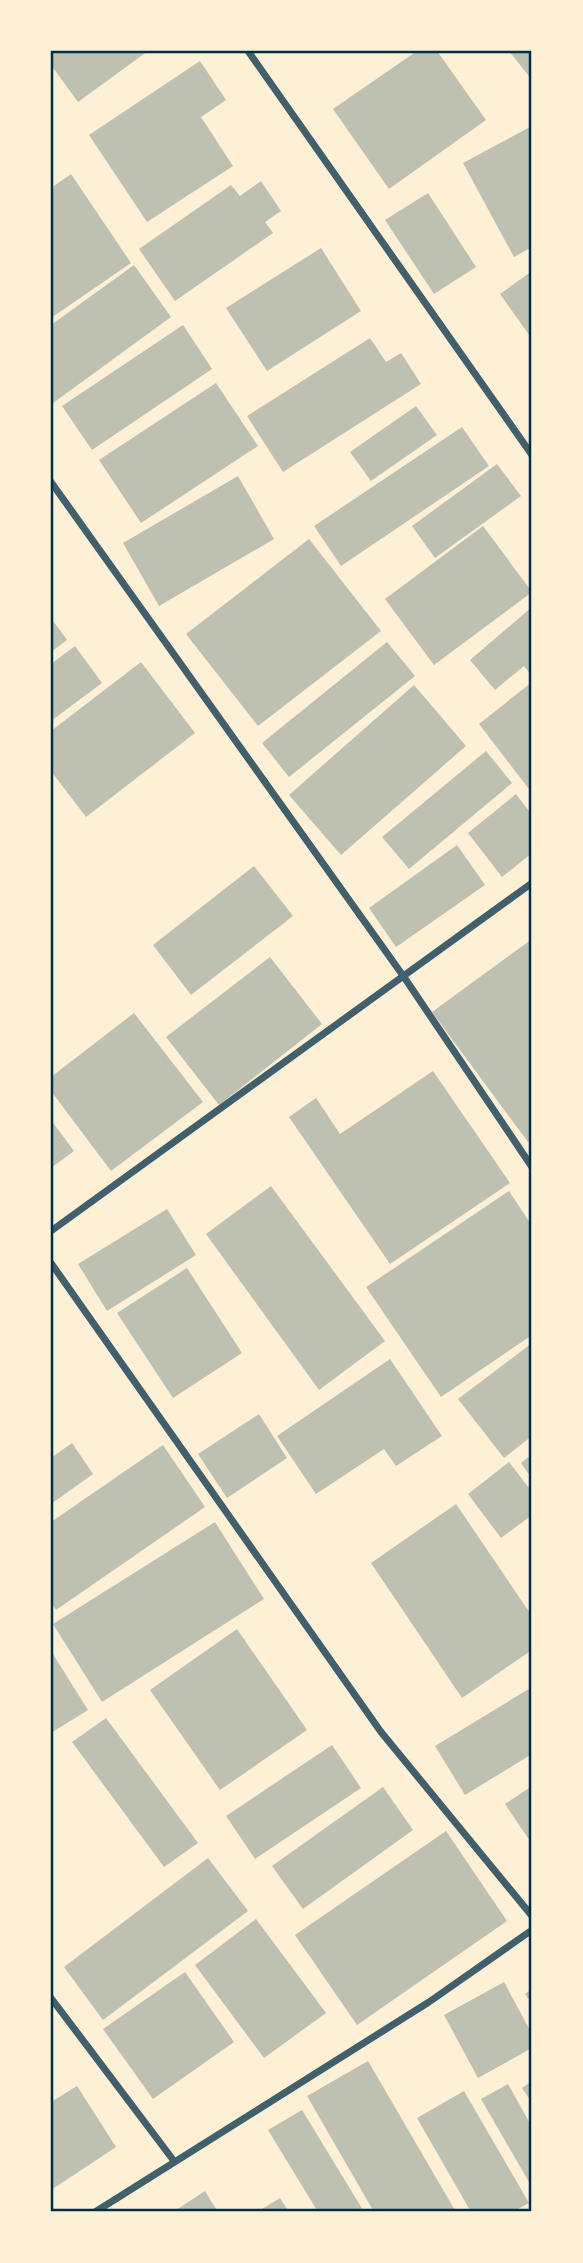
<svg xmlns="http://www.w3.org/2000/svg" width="583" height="2263" font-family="Montserrat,sans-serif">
<rect width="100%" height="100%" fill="#fdf0d5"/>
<g fill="#bec0b2">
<path d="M51,51H148L78,102L51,65Z"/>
<path d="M417,51H437L486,120L389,189L333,109Z"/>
<path d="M509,51H532V80Z"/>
<path d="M200,61L226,100L201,117L233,166L147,222L89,135Z"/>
<path d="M532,126V247L514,257L463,163Z"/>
<path d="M71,174L131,263L51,318V188Z"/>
<path d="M261,181L281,211L265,222L273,233L175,301L139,249L231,185L240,196Z"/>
<path d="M428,193L476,267L434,294L385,220Z"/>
<path d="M321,248L361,311L267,371L226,308Z"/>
<path d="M134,265L171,317L53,403L51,325Z"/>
<path d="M532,271V339L500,294Z"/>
<path d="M183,325L212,369L92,450L62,406Z"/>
<path d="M370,338L386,362L401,353L421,384L283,472L247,416Z"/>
<path d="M216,383L258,446L141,523L99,460Z"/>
<path d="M416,406L437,435L371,481L350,452Z"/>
<path d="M462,427L489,466L341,566L314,526Z"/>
<path d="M497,464L521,496L435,558L412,526Z"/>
<path d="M238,476L274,539L159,606L123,543Z"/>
<path d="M483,526L532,592L434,665L385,599Z"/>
<path d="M309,539L381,631L258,726L186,634Z"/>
<path d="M532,607V676L524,666L495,690L470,660Z"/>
<path d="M51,618L67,640L51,652Z"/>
<path d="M387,642L415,676L289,777L262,743Z"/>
<path d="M75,646L102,683L51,721V664Z"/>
<path d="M141,662L195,733L86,817L51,771V731Z"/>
<path d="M532,682V793L479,724Z"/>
<path d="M414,685L466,746L341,855L289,795Z"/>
<path d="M486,751L512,783L409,869L382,837Z"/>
<path d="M516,794L532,815V853L502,877L468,833Z"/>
<path d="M457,845L485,885L396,947L369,908Z"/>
<path d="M254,866L293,916L191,995L153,945Z"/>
<path d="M532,939V1139L528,1142L432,1012Z"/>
<path d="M270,957L322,1024L219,1105L166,1037Z"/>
<path d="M134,1013L203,1102L111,1171L51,1091V1077Z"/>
<path d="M433,1071L510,1183L390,1264L289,1117L316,1098L340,1134Z"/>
<path d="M51,1120L74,1151L51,1168Z"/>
<path d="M271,1186L385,1341L319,1390L206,1234Z"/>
<path d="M509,1191L532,1226V1277L529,1279L532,1284V1335L441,1397L366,1287Z"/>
<path d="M167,1209L196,1255L107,1311L78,1264Z"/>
<path d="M187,1268L242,1353L173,1398L117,1313Z"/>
<path d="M532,1343V1436L504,1458L458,1399Z"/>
<path d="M390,1359L442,1436L396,1466L384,1449L316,1494L277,1436Z"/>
<path d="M259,1414L287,1458L227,1498L198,1454Z"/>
<path d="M72,1443L93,1474L51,1504V1458Z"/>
<path d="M163,1445L205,1507L56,1610L51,1602V1522Z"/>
<path d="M532,1454V1479L521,1463Z"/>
<path d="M509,1462L532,1492V1515L501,1538L468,1494Z"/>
<path d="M456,1504L532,1616V1650L462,1698L371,1563Z"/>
<path d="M215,1522L264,1599L102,1702L53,1624Z"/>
<path d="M237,1629L307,1730L220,1790L150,1690Z"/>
<path d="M51,1651L88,1710L51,1733Z"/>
<path d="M532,1687V1754L465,1795L435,1746Z"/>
<path d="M106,1718L198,1843L164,1867L72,1742Z"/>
<path d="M332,1745L361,1788L255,1859L226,1816Z"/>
<path d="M532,1786V1844L505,1804Z"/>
<path d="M383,1787L413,1830L303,1909L272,1866Z"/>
<path d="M446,1831L507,1921L357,2025L295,1935Z"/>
<path d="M208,1858L248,1911L103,2020L64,1967Z"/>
<path d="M256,1919L326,2013L264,2058L195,1965Z"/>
<path d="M185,1972L234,2042L153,2099L103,2029Z"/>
<path d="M504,1982L532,2034V2048L478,2078L444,2015Z"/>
<path d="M532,1989V2004L525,1994Z"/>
<path d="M368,2061L456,2212H374L307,2096Z"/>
<path d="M532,2081V2103L522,2088Z"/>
<path d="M508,2084L532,2127V2180L529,2182L481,2099Z"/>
<path d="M77,2086L116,2147L51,2190V2102Z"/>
<path d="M464,2091L529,2203L512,2212H471L417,2118Z"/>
<path d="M302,2110L363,2210L359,2212H318L268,2130Z"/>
<path d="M205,2191L218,2212H173Z"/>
<path d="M280,2198L289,2212H257Z"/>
</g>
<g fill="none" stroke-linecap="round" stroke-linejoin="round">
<g stroke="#3f606c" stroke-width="7">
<path d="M248,51L532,455"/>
<path d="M51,482L404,977L532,1167"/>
<path d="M51,1231L532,883"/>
<path d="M51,1263L381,1732L532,1916"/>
<path d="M51,1998L174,2161"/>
<path d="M95,2212L429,2002L532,1930"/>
</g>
</g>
<rect width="583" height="2263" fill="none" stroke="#fdf0d5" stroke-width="105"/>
<rect x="52" y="52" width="478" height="2158" fill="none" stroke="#003049" stroke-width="2.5"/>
</svg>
